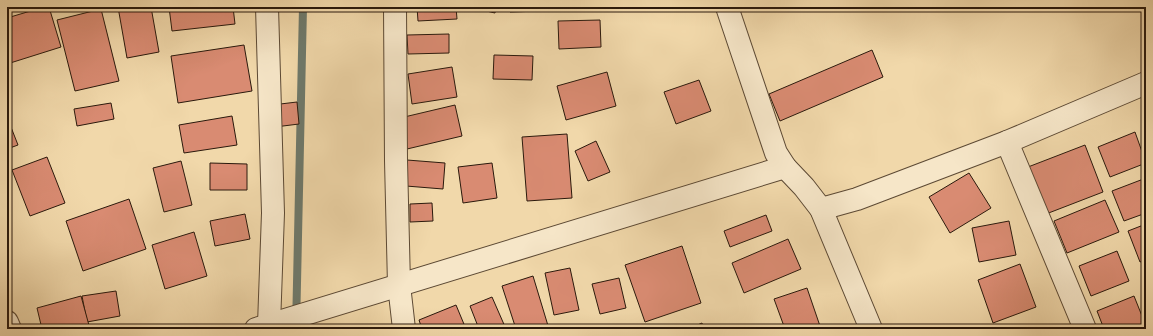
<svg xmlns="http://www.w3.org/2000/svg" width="1153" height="336" font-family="'Gentium Book Plus',serif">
<rect width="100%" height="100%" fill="#f1d8aa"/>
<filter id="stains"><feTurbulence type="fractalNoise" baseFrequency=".005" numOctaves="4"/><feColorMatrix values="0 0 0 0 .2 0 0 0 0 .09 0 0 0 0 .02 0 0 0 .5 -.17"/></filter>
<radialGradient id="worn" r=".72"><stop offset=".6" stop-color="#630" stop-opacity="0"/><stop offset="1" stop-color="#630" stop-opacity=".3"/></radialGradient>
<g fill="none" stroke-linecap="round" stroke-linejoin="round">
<path stroke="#6e796b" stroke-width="8" d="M296,329L303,7"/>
</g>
<g fill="#d98b72" stroke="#2a190c">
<path d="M44,7H49L61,47L7,64V18Z"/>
<path d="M118,7H151L159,52L127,58Z"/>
<path d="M169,7H233L235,24L172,31Z"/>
<path d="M417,7H456L457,19L418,21Z"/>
<path d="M483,7H496L495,13L482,10Z"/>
<path d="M510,7H541V11L510,12Z"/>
<path d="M101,9L119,81L75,91L57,20Z"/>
<path d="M600,20L601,47L559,49L558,21Z"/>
<path d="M449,34V53L408,54L407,35Z"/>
<path d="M244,45L252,91L178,103L171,56Z"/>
<path d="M872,50L883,77L780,121L769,94Z"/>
<path d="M494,55L533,56L532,80L493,79Z"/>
<path d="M452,67L457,97L412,104L408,74Z"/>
<path d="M607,72L616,106L566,120L557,86Z"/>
<path d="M699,80L711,111L676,124L664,92Z"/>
<path d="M297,102L299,124L275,127L272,105Z"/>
<path d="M111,103L114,119L77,126L74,109Z"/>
<path d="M455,105L462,136L407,149L400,118Z"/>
<path d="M232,116L237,145L184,153L179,125Z"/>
<path d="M7,117L18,145L7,149Z"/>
<path d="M1135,132L1146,163L1110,177L1098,147Z"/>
<path d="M567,134L572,198L527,201L522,137Z"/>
<path d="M596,141L610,172L588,181L575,151Z"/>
<path d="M1085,145L1103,192L1046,214L1028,167Z"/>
<path d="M47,157L65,203L30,216L12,170Z"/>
<path d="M407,160L445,163L443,189L406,186Z"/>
<path d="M181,161L192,205L164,212L153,168Z"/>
<path d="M210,163L247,164V190H210Z"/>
<path d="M492,163L497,198L463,203L458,167Z"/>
<path d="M969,173L991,208L950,233L929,197Z"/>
<path d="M1146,178V213L1124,221L1112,191Z"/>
<path d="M129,199L146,249L83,271L66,221Z"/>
<path d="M1105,200L1119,232L1067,253L1054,221Z"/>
<path d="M432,203L433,221L410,222V204Z"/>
<path d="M245,214L250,239L215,246L210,221Z"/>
<path d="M766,215L772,231L730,247L724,231Z"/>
<path d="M1009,221L1016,255L979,262L972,228Z"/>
<path d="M1146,224V260L1140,262L1128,231Z"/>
<path d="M194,232L207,276L165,289L152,245Z"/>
<path d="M788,239L801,269L744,293L732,263Z"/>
<path d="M682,246L701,303L645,322L625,265Z"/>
<path d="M1117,251L1129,281L1091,296L1079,266Z"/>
<path d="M1020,264L1036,307L993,323L978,280Z"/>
<path d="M570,268L579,310L554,315L545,273Z"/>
<path d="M533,276L549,329H516L502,286Z"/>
<path d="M619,278L626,308L600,314L592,284Z"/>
<path d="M807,288L821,329H785L774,299Z"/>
<path d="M116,291L120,316L87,322L82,296Z"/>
<path d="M81,296L90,329H42L37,308Z"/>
<path d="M1134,296L1146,326L1139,329H1104L1097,311Z"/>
<path d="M492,297L506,329H479L470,306Z"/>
<path d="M456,305L466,329H422L419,320Z"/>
<path d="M702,323L704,329H688Z"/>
<path d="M1040,325L1041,329H1029Z"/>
</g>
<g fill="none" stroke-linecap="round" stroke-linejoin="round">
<g stroke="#5c4934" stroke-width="24">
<g id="minor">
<path d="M267,7L273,213L269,325"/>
<path d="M395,7L396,161L399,285L404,329"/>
<path d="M727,7L776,153L785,167L804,187L821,209L871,329"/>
<path d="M1007,142L1085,329"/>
<path d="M821,209L857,199L1007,142L1146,83"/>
<path d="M7,322L10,329"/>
<path d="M256,329L785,167"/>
</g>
</g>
<use href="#minor" stroke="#f6e6c8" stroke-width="22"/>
</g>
<rect width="1153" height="336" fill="none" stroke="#f1d8aa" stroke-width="24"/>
<rect x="8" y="8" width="1137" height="320" fill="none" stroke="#2a190c" stroke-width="2"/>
<rect x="12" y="12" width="1129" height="312" fill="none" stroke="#2a190c"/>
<rect width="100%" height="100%" filter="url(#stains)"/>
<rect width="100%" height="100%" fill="url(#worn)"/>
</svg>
